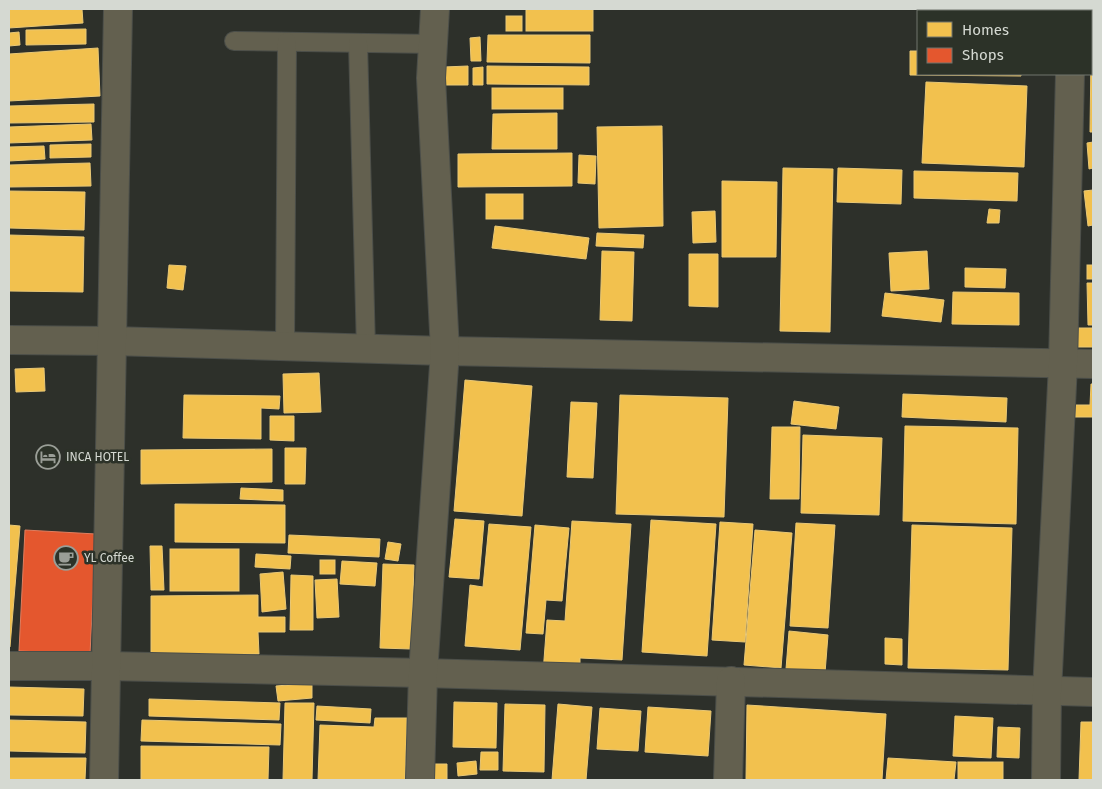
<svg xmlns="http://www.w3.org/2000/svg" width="1102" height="789" font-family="'Fira Sans',sans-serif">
<rect width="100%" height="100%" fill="#2d302a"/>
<g fill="#f2c14e" stroke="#e9c876">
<path d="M9,9H82L83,23L9,28Z"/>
<rect x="526" y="9" width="67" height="22"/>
<rect x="506" y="16" width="16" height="15"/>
<path d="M86,29V44L26,45V30Z"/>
<path d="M19,32L20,45L9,46V33Z"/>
<path d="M488,35H590V63L487,62Z"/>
<path d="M480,37L481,61H471L470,38Z"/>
<path d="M98,48L100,96L9,101V54Z"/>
<path d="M910,51H918V74H1021V76L910,75Z"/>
<path d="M1091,56H1093V132H1090Z"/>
<path d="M468,66V85H444V67Z"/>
<path d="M487,66L589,67V85L487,84Z"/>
<path d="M483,67V85H473V68Z"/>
<path d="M926,82L1027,86L1024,167L922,163Z"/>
<rect x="492" y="88" width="71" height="21"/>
<path d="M94,104V122L9,123V106Z"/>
<path d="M557,113V149H492L493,114Z"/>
<path d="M91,124L92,140L9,143V127Z"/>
<path d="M662,126L663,226L599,228L597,127Z"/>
<path d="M1093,142V168L1089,169L1087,143Z"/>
<path d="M91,144V157L50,158V145Z"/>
<path d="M44,146L45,159L9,161V147Z"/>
<path d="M572,153V186L458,187V154Z"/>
<path d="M579,155L596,156L595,184L578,183Z"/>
<path d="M90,163L91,186L9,187V165Z"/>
<path d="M783,168L833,169L830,332L780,331Z"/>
<path d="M838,168L902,170L901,204L837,202Z"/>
<path d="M914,171L1018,173L1017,201L914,198Z"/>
<path d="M722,181L777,182L776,257H722Z"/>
<path d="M1093,190V225L1088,226L1084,191Z"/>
<path d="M9,191L85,192L84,230L9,228Z"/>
<rect x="486" y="194" width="37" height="25"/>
<path d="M989,209L1000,210L999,223H987Z"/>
<path d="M715,211L716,242L693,243L692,212Z"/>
<path d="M495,226L589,238L586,259L492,248Z"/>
<path d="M597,233L644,235L643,248L596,246Z"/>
<path d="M9,235L84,237L83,292L9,291Z"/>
<path d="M602,251L634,252L632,321L600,320Z"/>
<path d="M927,251L929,289L891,291L889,253Z"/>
<path d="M689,254H718V307L689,306Z"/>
<path d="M169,265L186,266L183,290L167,288Z"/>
<rect x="1087" y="265" width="6" height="14"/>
<path d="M965,268L1006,269L1005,288L965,287Z"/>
<path d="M1087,283H1093V325H1088Z"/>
<path d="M953,292L1019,293V325L952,324Z"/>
<path d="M885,293L944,300L941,322L882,316Z"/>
<path d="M1078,328H1093V347H1077Z"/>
<path d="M44,368L45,391L16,392L15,369Z"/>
<path d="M319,373L321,412L284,413L283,374Z"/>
<path d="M465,380L532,386L522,516L454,511Z"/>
<path d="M1091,384H1093V417H1075V405H1090Z"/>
<path d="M903,394L1007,398L1006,422L902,417Z"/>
<path d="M184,395L280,396L279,409L261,408V439L183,438Z"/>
<path d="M620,395L728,398L724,517L616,514Z"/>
<path d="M794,401L839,407L836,429L791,424Z"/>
<path d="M571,402L597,403L593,478L567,477Z"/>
<path d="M270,416H294V441L270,440Z"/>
<path d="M905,426L1018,428L1016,524L903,521Z"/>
<path d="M772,427H800L799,499H770Z"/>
<path d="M803,435L882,438L879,515L801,513Z"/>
<path d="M285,448H306L305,484H285Z"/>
<path d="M272,449V482L141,484V450Z"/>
<path d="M241,488L283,490V501L240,499Z"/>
<path d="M175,504L285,505V543L175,542Z"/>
<path d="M455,519L484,521L479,579L449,577Z"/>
<path d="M651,520L716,524L707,656L642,652Z"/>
<path d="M572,521L631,524L622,660L580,658V675L543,673L547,620L565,621Z"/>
<path d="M720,522L753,524L745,642L712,640Z"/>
<path d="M796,523L835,525L828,628L790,626Z"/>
<path d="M489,524L531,527L520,650L465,646L470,585L483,587Z"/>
<path d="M9,525L20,526L10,647H9Z"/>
<path d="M535,525L569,528L562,601L546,600L543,634L526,633Z"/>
<path d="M912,525L1012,528L1008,670L908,668Z"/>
<path d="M755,530L792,533L781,668L744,665Z"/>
<path d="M289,535L380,539L379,557L288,553Z"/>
<path d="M388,542L401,544L398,561L385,559Z"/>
<path d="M150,546H162L164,590H151Z"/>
<rect x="170" y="549" width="69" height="42"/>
<path d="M256,554L291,556L290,569L255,567Z"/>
<rect x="320" y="560" width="15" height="14"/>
<path d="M342,561L377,563L375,586L340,584Z"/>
<path d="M383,564L414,565L411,649L380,648Z"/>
<path d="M283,572L286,609L262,612L260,574Z"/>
<path d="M291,575L313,576V630H290Z"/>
<path d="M337,579L339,617L317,618L315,580Z"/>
<path d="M258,595V617H285V632H258L259,654L151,656V596Z"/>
<path d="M789,631L828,635L825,673L786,669Z"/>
<path d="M885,638L902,639V665L885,664Z"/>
<path d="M312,683V698L278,701L276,686Z"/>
<path d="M9,687L84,689L83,716L9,715Z"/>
<path d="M149,699L280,703L279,720L149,716Z"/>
<path d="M454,702L497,703L496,748L453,747Z"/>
<path d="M285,703H314L312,780H283Z"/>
<path d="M505,704L545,705L544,772L503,771Z"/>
<path d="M558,704L592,707L586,780H552Z"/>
<path d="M747,705L886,714L882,780H746Z"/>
<path d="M317,706L371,709L370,723L316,720Z"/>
<path d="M648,707L711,711L708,756L645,752Z"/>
<path d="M600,708L641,711L638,751L597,749Z"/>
<path d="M955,716L993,718L991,758L953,756Z"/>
<path d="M375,718H407L405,780H318L320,725L374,727Z"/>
<path d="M9,720L86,722L85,753L9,751Z"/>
<path d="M142,720L281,724L280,745L141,741Z"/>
<path d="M1081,722H1093V780H1079Z"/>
<path d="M998,727L1020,728L1019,758L997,757Z"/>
<path d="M141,746L269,747L268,780H141Z"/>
<path d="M481,752H498V770H480Z"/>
<path d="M9,758H86L85,780H9Z"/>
<path d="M888,758L956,762L954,780H886Z"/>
<path d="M476,761L477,774L458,776L457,763Z"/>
<rect x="958" y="762" width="45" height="18"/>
<path d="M431,764H447V780H432Z"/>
</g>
<path fill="#e4572e" stroke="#e07e5f" d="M25,530L96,534L90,654L19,651Z"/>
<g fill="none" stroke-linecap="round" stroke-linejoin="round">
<g stroke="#4b4e49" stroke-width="20">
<g id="service">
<path d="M234,41L434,44"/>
<path d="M358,43L366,349"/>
<path d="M285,346L287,42"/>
</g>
</g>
<g stroke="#4b4e49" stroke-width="30">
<g id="minor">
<path d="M1071,11V9"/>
<path d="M9,340L112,341L445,351L1093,364"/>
<path d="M9,666H106L423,673L1093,692"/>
<path d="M420,780L423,673L445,351L431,78L435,9"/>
<path d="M728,780L731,681"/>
<path d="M1046,780L1047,692L1063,364L1070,74"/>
</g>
</g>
<g stroke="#4b4e49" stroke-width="30">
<path id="tertiary" d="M104,780L118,9"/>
</g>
<use href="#service" stroke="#63604f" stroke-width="18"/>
<use href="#minor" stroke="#63604f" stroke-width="28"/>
<use href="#tertiary" stroke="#63604f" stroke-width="28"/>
</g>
<defs>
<g id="hotel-ring" transform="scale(1.25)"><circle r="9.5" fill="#2c3228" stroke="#9a9e97" stroke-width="1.5"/><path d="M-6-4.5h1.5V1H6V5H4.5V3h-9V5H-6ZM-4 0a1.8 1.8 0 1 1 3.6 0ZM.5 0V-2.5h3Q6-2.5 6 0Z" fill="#9a9e97"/></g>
<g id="cafe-ring" transform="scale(1.25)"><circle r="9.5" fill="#2c3228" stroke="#9a9e97" stroke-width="1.5"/><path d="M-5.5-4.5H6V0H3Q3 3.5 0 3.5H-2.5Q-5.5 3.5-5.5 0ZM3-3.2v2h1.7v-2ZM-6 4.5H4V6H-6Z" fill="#9a9e97"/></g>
</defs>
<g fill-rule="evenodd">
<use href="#hotel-ring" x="48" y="457"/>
<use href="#cafe-ring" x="66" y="558"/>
</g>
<g text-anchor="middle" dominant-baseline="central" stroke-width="5" stroke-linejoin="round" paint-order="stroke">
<g font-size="12" fill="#d5d9d2" stroke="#2c3228" text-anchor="start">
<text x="66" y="457">INCA HOTEL</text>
<text x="84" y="558">YL Coffee</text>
</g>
</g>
<rect width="1102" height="789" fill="none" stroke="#d5d9d2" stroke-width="20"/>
<rect x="917" y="10" width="175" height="65" fill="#2c3228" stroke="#70756c"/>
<rect x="927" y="22" width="25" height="15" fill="#f2c14e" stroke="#70756c"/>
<text x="962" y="35" font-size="15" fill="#d5d9d2">Homes</text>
<rect x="927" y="48" width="25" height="15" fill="#e4572e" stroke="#70756c"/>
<text x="962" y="60" font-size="15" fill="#d5d9d2">Shops</text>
</svg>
